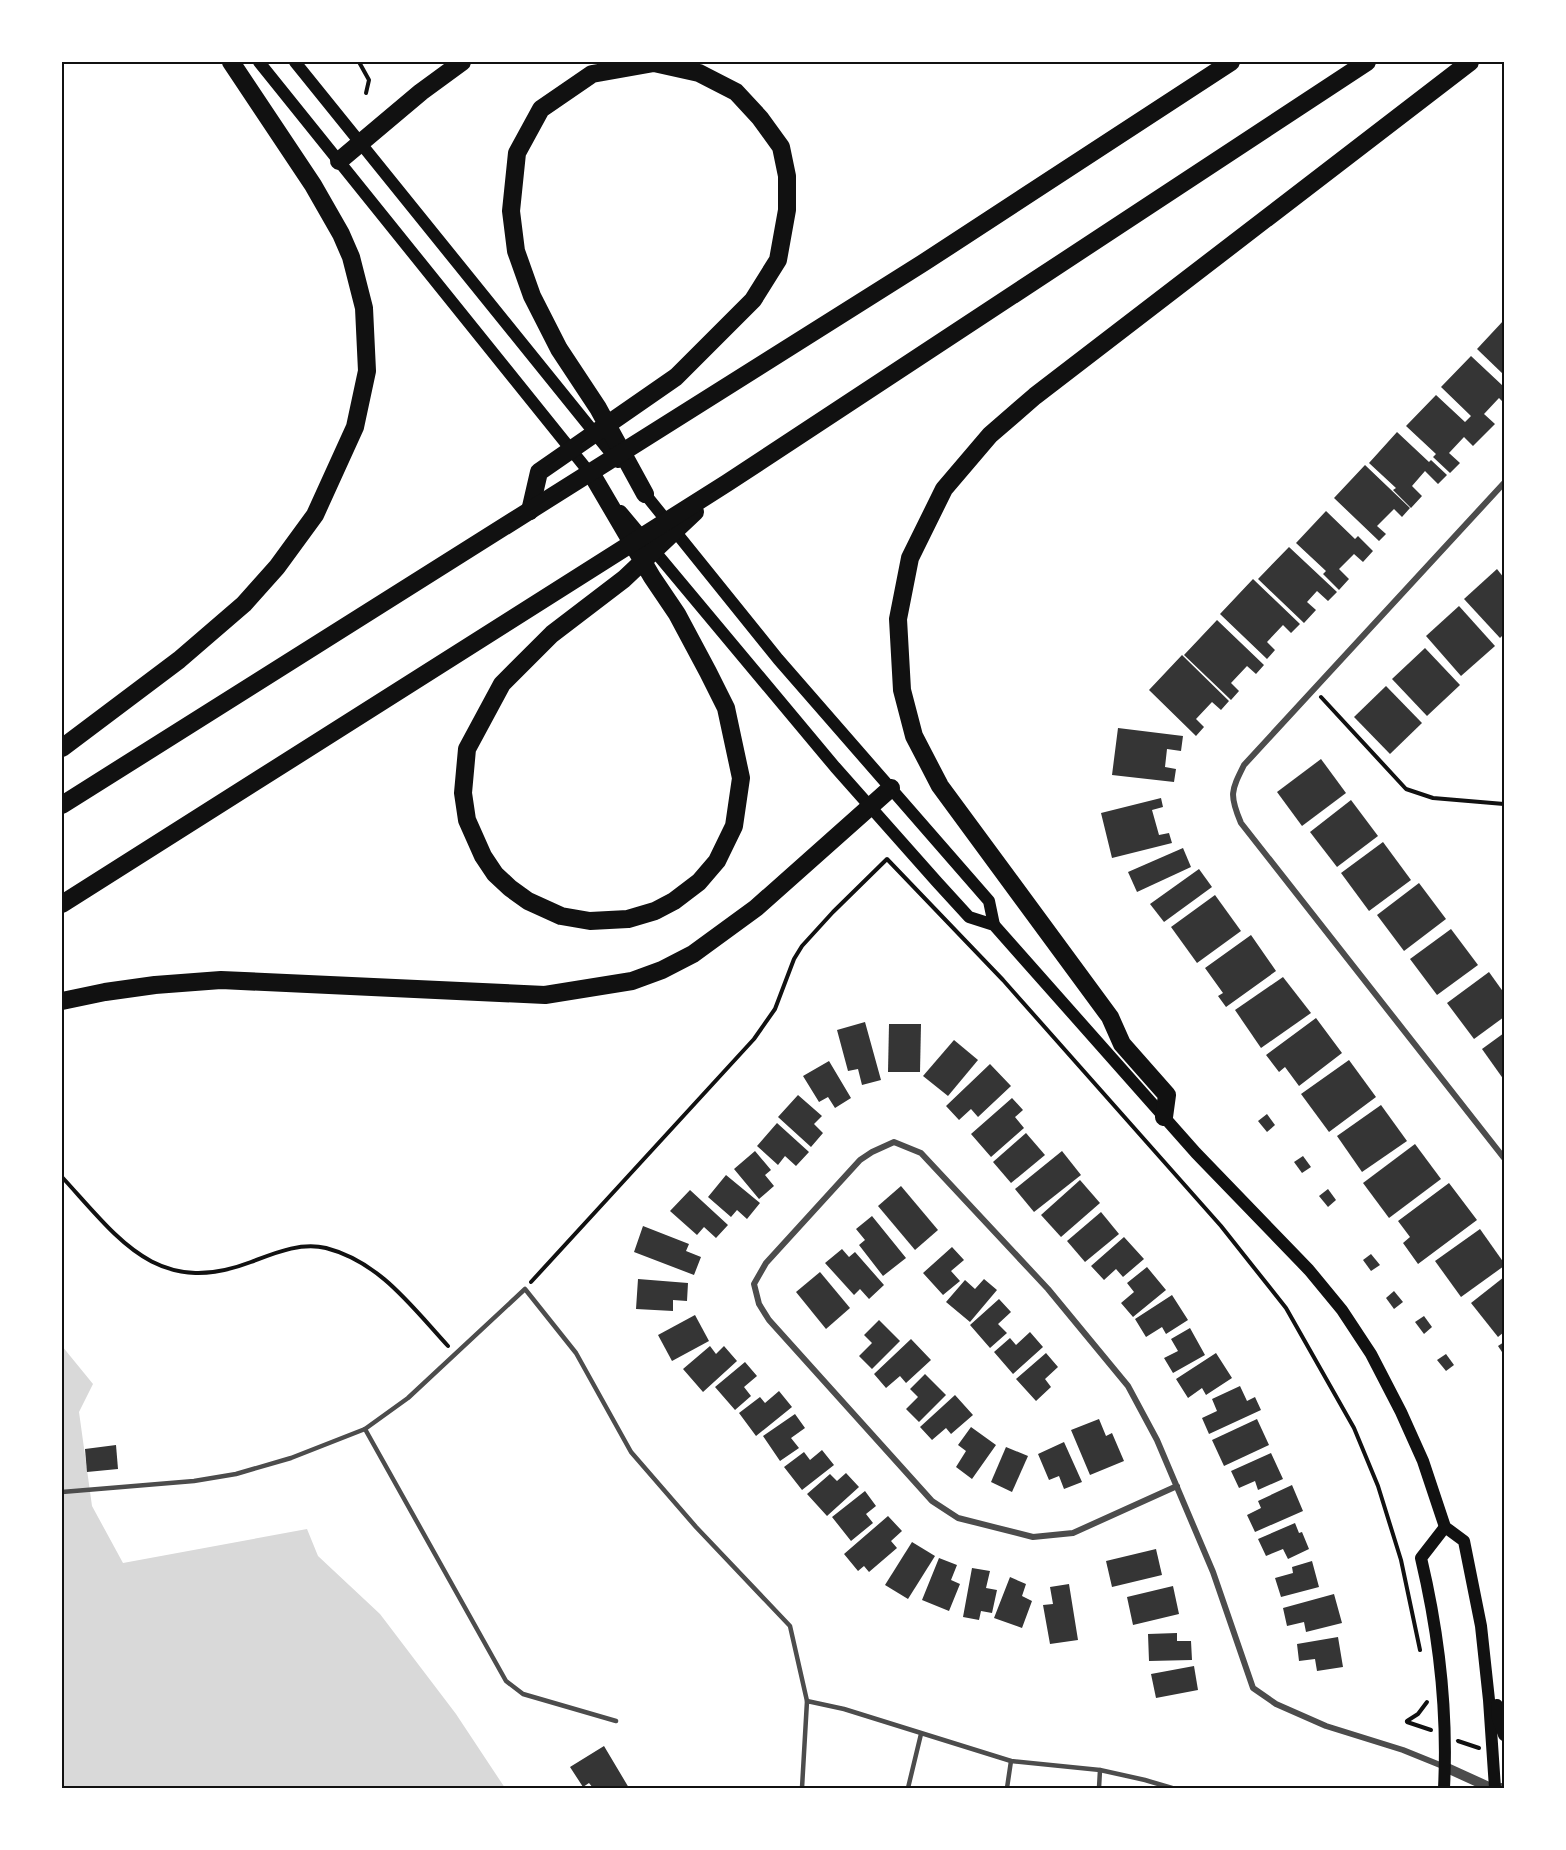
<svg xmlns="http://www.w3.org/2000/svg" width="1566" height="1850" font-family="'Asap Condensed',sans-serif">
<rect width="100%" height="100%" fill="#fff"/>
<path fill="#d9d9d9" d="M62,1346L93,1384L79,1412L92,1506L123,1563L307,1529L318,1556L380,1614L456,1714L505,1788H62Z"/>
<g fill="#353535">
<path d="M1504,320V375L1477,349Z"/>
<path d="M1471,356L1503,386L1504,384V403L1499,398L1484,414L1495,424L1473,446L1464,437L1449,453L1460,463L1450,473L1433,457L1436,454L1406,426L1436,395L1465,422L1471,416L1441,387Z"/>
<path d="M1397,432L1429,462L1431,460L1447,475L1438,484L1425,471L1412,486L1422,496L1411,508L1393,490L1396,488L1369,463Z"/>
<path d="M1365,465L1410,508L1402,517L1394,509L1377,526L1386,534L1379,541L1334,498Z"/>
<path d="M1326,511L1355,539L1358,536L1373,551L1363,562L1354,554L1339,569L1349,579L1339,590L1323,574L1326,571L1296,543Z"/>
<path d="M1289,547L1337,592L1328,601L1317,591L1307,602L1316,610L1304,623L1258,579Z"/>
<path d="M1497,569L1504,578V634L1500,638L1464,599Z"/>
<path d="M1253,579L1300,624L1291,633L1283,625L1267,642L1275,650L1267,659L1220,614Z"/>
<path d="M1459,606L1495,646L1461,676L1426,636Z"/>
<path d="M1217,620L1264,665L1256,674L1247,666L1231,683L1239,691L1231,700L1184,655Z"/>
<path d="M1425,648L1460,685L1427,716L1392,679Z"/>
<path d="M1182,655L1229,701L1221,710L1212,702L1196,719L1204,727L1196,736L1149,690Z"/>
<path d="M1386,686L1422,723L1390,754L1354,717Z"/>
<path d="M1118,728L1183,736L1181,751L1167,749L1165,767L1176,769L1174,782L1112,775Z"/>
<path d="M1321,759L1346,793L1302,826L1277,792Z"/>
<path d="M1161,798L1163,807L1152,810L1159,835L1169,833L1172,843L1112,858L1101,813Z"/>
<path d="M1351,800L1378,836L1337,867L1310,832Z"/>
<path d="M1383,842L1411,880L1369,911L1341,873Z"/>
<path d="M1183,848L1191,867L1137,892L1128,872Z"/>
<path d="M1199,869L1212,887L1164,922L1150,904Z"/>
<path d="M1419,883L1446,919L1404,951L1377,915Z"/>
<path d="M1215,895L1241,931L1197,963L1171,927Z"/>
<path d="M1451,929L1478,965L1437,995L1410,959Z"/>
<path d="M1251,935L1276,971L1226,1007L1218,996L1223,993L1205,968Z"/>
<path d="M1489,972L1504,993V1017L1474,1039L1447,1003Z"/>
<path d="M1283,977L1311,1013L1261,1048L1235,1010Z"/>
<path d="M1316,1018L1342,1053L1299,1086L1285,1067L1279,1072L1266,1055Z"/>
<path d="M865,1022L881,1080L862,1085L858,1069L848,1071L837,1030Z"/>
<path d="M889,1024H921L920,1072H888Z"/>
<path d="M1504,1033V1080L1482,1049Z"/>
<path d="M954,1040L978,1060L948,1096L923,1076Z"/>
<path d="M1349,1060L1376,1097L1329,1132L1301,1094Z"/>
<path d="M829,1061L851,1098L835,1108L828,1097L819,1102L803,1076Z"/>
<path d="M990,1064L1011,1086L978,1117L971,1109L959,1120L946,1106Z"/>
<path d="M798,1095L822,1116L814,1124L823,1133L811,1147L778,1117Z"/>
<path d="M1012,1098L1023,1110L1015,1117L1024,1128L991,1157L971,1134Z"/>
<path d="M1381,1105L1407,1141L1362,1172L1337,1136Z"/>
<path d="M1267,1114L1275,1125L1267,1132L1258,1121Z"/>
<path d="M777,1123L809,1152L796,1166L785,1156L778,1165L757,1146Z"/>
<path d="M1026,1133L1045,1155L1011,1183L993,1162Z"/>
<path d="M1415,1144L1441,1179L1389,1218L1363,1183Z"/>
<path d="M755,1151L771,1170L765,1175L774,1186L759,1199L734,1169Z"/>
<path d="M1062,1151L1081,1175L1034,1212L1015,1189Z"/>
<path d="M1303,1156L1311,1167L1302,1173L1294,1162Z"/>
<path d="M726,1175L760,1203L747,1219L737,1210L731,1217L708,1197Z"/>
<path d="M1080,1180L1100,1203L1061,1237L1041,1215Z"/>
<path d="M1449,1183L1477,1220L1418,1264L1403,1243L1410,1237L1398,1221Z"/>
<path d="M901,1186L938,1230L915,1250L878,1206Z"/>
<path d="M1328,1189L1336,1200L1328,1207L1319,1196Z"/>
<path d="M690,1190L728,1225L716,1238L704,1227L697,1235L670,1211Z"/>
<path d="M1101,1212L1119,1234L1085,1262L1067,1241Z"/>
<path d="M872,1216L906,1258L883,1276L859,1245L865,1240L856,1229Z"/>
<path d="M643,1226L689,1244L686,1251L701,1257L694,1275L634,1252Z"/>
<path d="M1480,1229L1504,1263V1266L1461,1297L1435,1261Z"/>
<path d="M1124,1237L1144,1259L1123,1277L1116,1269L1104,1280L1091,1266Z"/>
<path d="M952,1247L964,1260L951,1271L960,1281L943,1295L923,1273Z"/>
<path d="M842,1249L849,1257L855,1252L884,1285L869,1299L860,1289L854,1295L825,1263Z"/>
<path d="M1371,1254L1380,1265L1371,1271L1363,1260Z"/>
<path d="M1147,1267L1166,1290L1133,1317L1121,1303L1134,1292L1127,1283Z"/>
<path d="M820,1272L850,1308L826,1329L796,1292Z"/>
<path d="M1504,1277V1332L1498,1337L1471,1303Z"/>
<path d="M638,1279L688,1283L687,1301L673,1300V1311L636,1309Z"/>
<path d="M984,1279L997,1290L970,1322L946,1302L965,1280L975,1289Z"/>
<path d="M1394,1291L1403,1302L1394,1309L1386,1298Z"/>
<path d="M1172,1295L1188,1320L1166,1334L1162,1327L1146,1337L1135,1319Z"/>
<path d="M999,1299L1011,1312L998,1324L1007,1333L990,1348L970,1325Z"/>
<path d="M695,1315L709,1341L672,1361L658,1335Z"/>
<path d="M1424,1316L1432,1327L1424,1334L1415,1322Z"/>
<path d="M879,1320L900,1341L872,1369L859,1356L872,1343L864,1335Z"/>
<path d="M1190,1328L1205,1355L1173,1373L1164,1358L1178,1351L1171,1339Z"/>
<path d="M1030,1332L1043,1347L1013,1374L994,1352L1010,1338L1016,1345Z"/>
<path d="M911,1339L931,1360L906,1383L900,1376L886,1388L874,1374Z"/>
<path d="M1504,1342V1355L1498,1346Z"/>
<path d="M710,1346L716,1354L724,1346L737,1361L703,1392L683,1369Z"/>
<path d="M1046,1353L1058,1367L1045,1379L1051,1387L1036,1401L1016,1379Z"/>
<path d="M1216,1353L1232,1378L1206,1395L1202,1388L1188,1398L1176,1379Z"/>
<path d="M1446,1354L1454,1365L1446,1371L1437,1360Z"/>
<path d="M745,1362L757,1376L744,1387L751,1396L735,1410L715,1387Z"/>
<path d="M925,1374L946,1395L919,1422L906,1409L918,1397L910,1389Z"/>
<path d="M1240,1386L1247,1401L1255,1397L1261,1410L1209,1434L1202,1418L1217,1411L1212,1399Z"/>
<path d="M779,1391L792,1407L756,1436L739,1413L760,1397L765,1403Z"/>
<path d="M955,1395L973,1415L951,1434L946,1428L932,1440L920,1427Z"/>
<path d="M795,1414L805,1428L791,1438L799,1448L780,1461L763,1436Z"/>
<path d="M1099,1419L1106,1436L1112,1433L1124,1461L1090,1475L1071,1430Z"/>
<path d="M1257,1419L1269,1445L1224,1466L1212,1440Z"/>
<path d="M971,1427L996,1445L972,1479L956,1467L966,1451L958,1445Z"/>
<path d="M1064,1442L1082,1482L1064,1489L1059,1476L1049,1480L1038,1454Z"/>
<path d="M116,1445L118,1469L87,1472L85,1449Z"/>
<path d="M1006,1447L1028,1456L1012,1492L991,1482Z"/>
<path d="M822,1450L834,1465L802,1490L784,1467L804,1452L810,1460Z"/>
<path d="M1271,1453L1283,1479L1258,1490L1255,1481L1239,1488L1231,1471Z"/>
<path d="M846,1473L859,1487L827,1516L807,1494L830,1474L837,1481Z"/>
<path d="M1292,1485L1303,1511L1255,1532L1247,1515L1261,1508L1258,1501Z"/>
<path d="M865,1491L876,1506L866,1514L873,1523L851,1541L832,1517Z"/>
<path d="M888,1516L902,1531L891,1541L897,1548L869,1572L864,1566L858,1571L844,1554Z"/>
<path d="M1295,1523L1299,1533L1302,1532L1309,1549L1288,1559L1283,1549L1266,1556L1258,1539Z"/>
<path d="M912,1542L935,1556L908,1599L885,1585Z"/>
<path d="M1156,1549L1162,1575L1112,1587L1106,1561Z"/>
<path d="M939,1558L957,1565L951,1580L960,1584L949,1611L922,1600Z"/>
<path d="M1312,1561L1319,1587L1281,1597L1275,1578L1293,1573L1292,1567Z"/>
<path d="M972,1568L990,1571L986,1588L997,1590L992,1613L981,1611L979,1620L963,1617Z"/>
<path d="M1010,1577L1026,1584L1022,1596L1032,1601L1022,1628L994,1618Z"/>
<path d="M1069,1584L1078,1640L1050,1644L1043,1605L1053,1604L1050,1587Z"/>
<path d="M1173,1586L1179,1614L1133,1625L1127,1597Z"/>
<path d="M1334,1594L1342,1623L1306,1632L1304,1622L1287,1626L1283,1608Z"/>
<path d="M1177,1633V1641H1191L1192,1660L1149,1661L1148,1634Z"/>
<path d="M1338,1637L1343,1667L1317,1671L1315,1659L1299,1661L1297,1644Z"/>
<path d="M1194,1666L1198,1690L1156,1698L1151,1674Z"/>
<path d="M604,1746L629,1788H593L589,1783L583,1787L570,1767Z"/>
</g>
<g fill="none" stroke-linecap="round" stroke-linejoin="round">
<g stroke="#111" stroke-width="4">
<path d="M359,62L369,80L366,93"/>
<path d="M1321,697L1406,789L1433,798L1504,804"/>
<path d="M62,1177C119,1239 157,1298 251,1262C275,1253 300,1242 326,1248C380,1262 412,1307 448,1346"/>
<path d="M531,1282L754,1039L775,1009L794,959L802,946L833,912L887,859L1003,980L1221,1226L1286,1308L1354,1428L1378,1486L1401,1560L1420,1650"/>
<path d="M1407,1721L1418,1714L1427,1702"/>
<path d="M1407,1722L1431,1730"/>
<path d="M1458,1741L1479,1748"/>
</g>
<g stroke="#4c4c4c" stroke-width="4.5">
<path d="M365,1429L506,1681L523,1694L616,1721"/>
<path d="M62,1492L194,1481L236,1474L291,1458L365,1429L408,1398L525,1289L576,1353L631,1452L696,1527L790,1626L807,1701"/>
<path d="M802,1788L807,1701L844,1709L1011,1761L1100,1770L1145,1780L1172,1788"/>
<path d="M908,1788L921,1734"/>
<path d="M1007,1788L1011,1761"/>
<path d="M1099,1788L1100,1770"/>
</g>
<g stroke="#4c4c4c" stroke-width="6">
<path d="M1504,483L1244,765C1231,791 1229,795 1241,823L1504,1158"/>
<path d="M1177,1486L1073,1533L1033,1537L958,1518L932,1501L769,1320L759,1304L754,1284L766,1263L860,1160L872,1152L894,1142L921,1153L1048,1289L1128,1386L1157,1440L1213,1572L1253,1688L1276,1704L1326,1726L1403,1750L1445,1767"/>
</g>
<g stroke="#4c4c4c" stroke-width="10">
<path d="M1445,1767L1491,1788"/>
<path d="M1502,1788H1504"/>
</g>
<g stroke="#111" stroke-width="12">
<path d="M259,62L593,477"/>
<path d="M295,62L618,462"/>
<path d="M641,489L778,659L989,901L994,925"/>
<path d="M621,511L835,767L937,882L969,917L994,925L1196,1153L1309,1270L1342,1310L1371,1354L1401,1412L1423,1461L1445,1527L1464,1541L1481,1626L1489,1700L1495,1788"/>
<path d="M1497,1705L1498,1719L1504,1735"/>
<path d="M1444,1788C1448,1710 1439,1634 1421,1558L1445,1527"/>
</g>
<g stroke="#111" stroke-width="18">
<path d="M339,161L421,92L462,62"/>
<path d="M594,478L652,577L677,614L708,672L726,708L741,778L734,826L717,861L699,882L674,901L655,911L628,919L590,921L561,916L528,901L510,888L495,874L483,856L467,820L463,793L467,749L502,684L552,634L624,579L695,512"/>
<path d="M530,511L539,472L676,377L753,300L778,260L787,210V176L781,147L760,118L736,92L699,73L654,63L592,74L541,109L517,153L511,211L516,251L532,296L559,349L598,408L645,494"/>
<path d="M62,748L179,660L244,604L277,567L315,515L355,427L367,371L364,308L351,257L341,234L313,185L231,62"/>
<path d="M62,805L923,263L1231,62"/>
<path d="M62,904L727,483L1367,62"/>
<path d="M62,1001L105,992L155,985L221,980L545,995L632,981L662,970L693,954L756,908L891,788"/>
<path d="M1164,1117L1167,1095L1122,1044L1110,1017L940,786L914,736L902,690L898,619L910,558L944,489L990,435L1035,396L1470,62"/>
</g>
</g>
<rect width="1566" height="1850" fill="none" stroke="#ffffff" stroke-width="126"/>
<rect x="63" y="63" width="1440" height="1724" fill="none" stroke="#111" stroke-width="2"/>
</svg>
